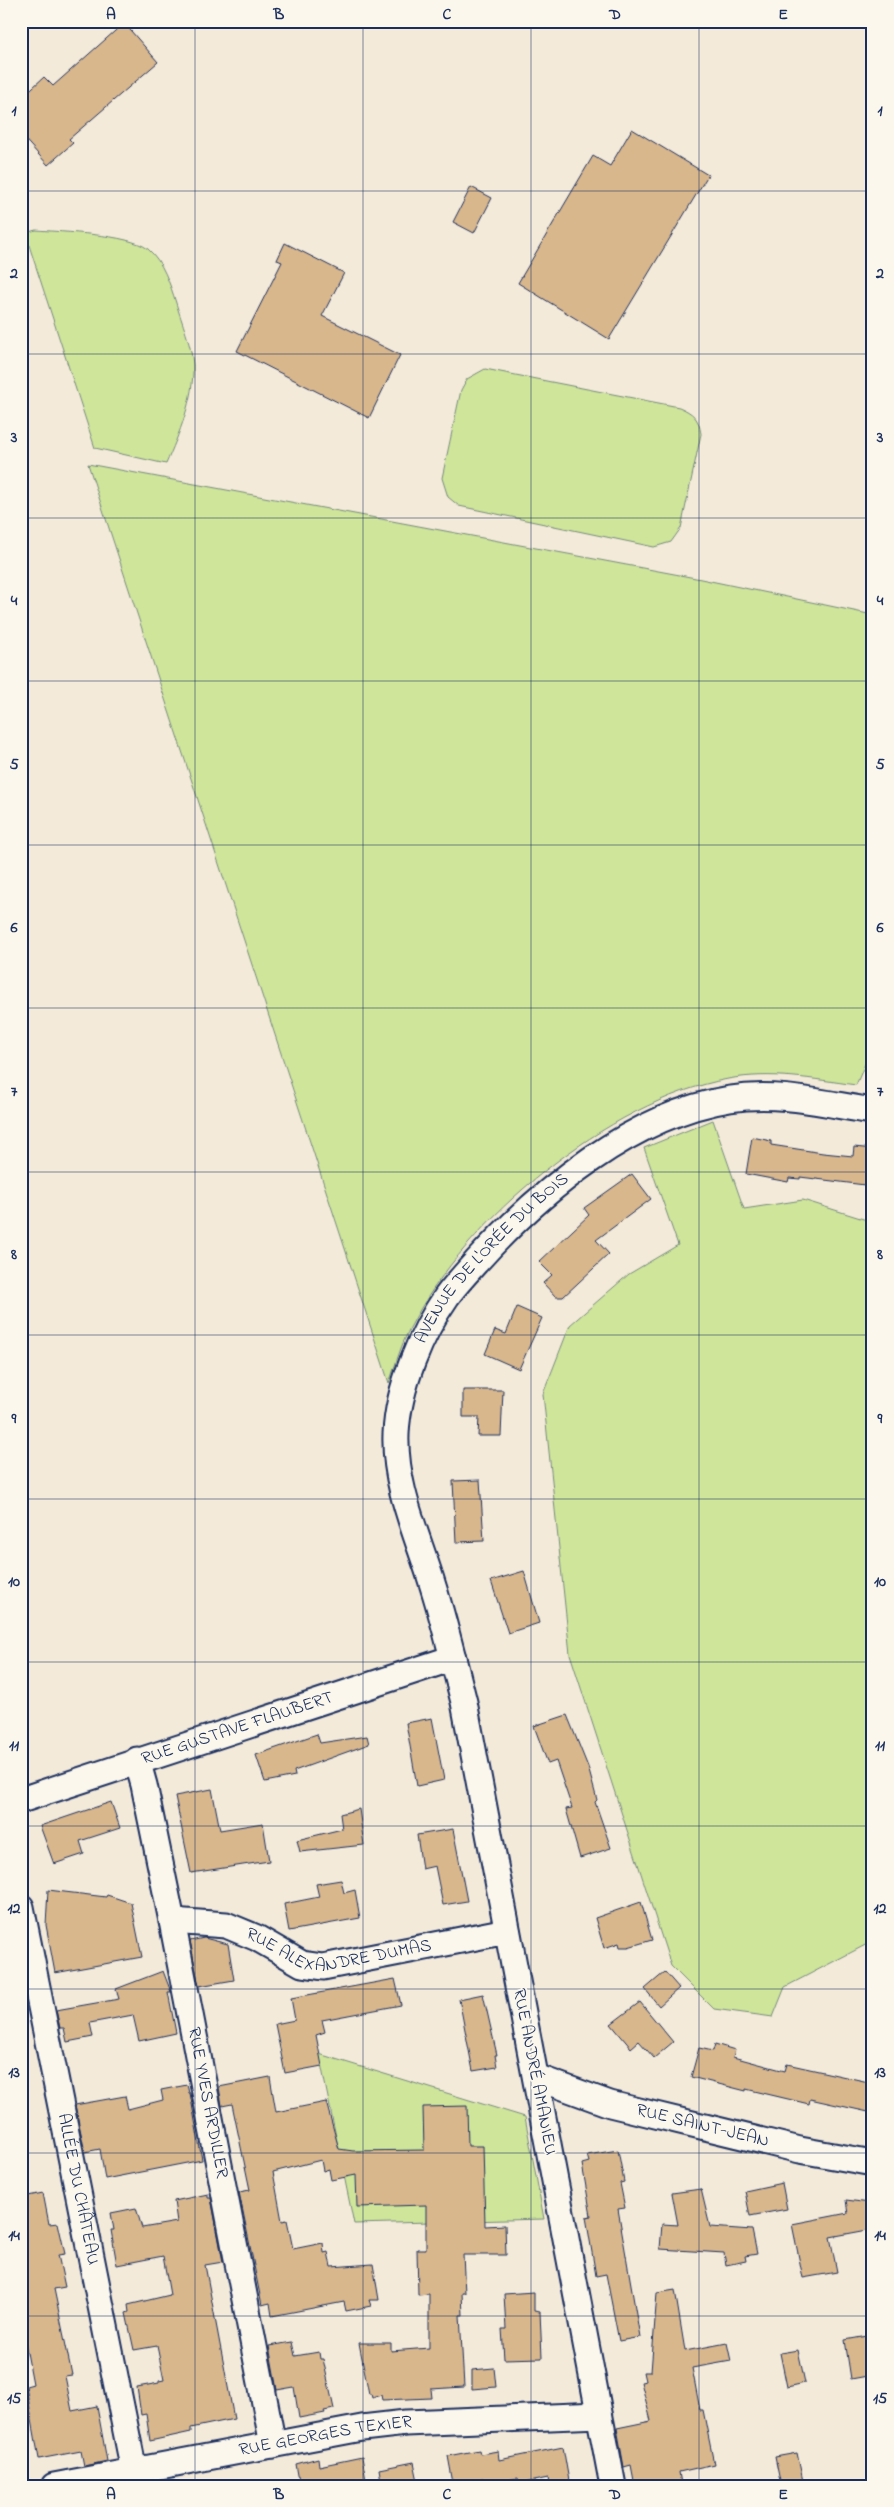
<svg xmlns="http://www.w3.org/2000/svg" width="894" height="2507" font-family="'Indie Flower',sans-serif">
<rect width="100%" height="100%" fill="#f4ead9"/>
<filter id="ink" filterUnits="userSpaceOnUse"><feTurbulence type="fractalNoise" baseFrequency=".02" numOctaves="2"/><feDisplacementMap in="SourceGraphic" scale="10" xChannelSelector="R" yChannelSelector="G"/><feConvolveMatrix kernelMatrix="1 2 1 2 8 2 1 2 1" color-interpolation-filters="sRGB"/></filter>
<g filter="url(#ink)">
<g fill="#cfe59a" stroke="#758a7c">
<path d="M36,230C61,232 129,234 148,249C163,262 170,284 176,303C181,320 192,347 193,365C194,399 179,434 166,464L95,448L25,233Z"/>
<path d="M485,369L679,407C693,413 699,418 701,434L681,528L671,542L654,547L459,506L448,497L442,478L461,390L467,379Z"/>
<path d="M88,464L701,579L873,615V1045L856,1085C813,1079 771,1071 728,1079C608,1101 466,1219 411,1326C401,1344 396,1364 389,1383Z"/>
<path d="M713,1120L744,1209L803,1200L873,1222V1941L785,1987L773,2017L714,2009L671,1966L570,1654L543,1394L570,1325L629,1274L678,1245L644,1148Z"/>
<path d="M319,2054L525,2117L544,2219L354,2224Z"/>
</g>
<g fill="#d9b78c" stroke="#1b2f5e">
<path d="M124,23L158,62L69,139L73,143L48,165L21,135V98L44,77L53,86Z"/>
<path d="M632,129L708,175L609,339L518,283L593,156L610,166Z"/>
<path d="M471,187L492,198L474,233L453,222Z"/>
<path d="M285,243L344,273L322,316L400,355L369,418L237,351L282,262L277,260Z"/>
<path d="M752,1137L771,1141V1145L823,1153L853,1156L854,1147L873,1149V1186L800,1177V1179L789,1178L788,1182L746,1174Z"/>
<path d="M632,1174L651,1199L596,1240L609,1254L563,1297H556L543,1283L552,1275L539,1262L589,1215L584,1208Z"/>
<path d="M517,1307L542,1318L519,1369L485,1354L495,1330L506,1334Z"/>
<path d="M463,1390H503L501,1436H478L479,1417H463Z"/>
<path d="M480,1480L484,1541L456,1542L453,1481Z"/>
<path d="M524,1571L539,1623L508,1633L491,1581Z"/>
<path d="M567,1715L588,1767L597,1800L595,1802L611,1848L580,1858L566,1809L572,1808L556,1761L548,1764L534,1726Z"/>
<path d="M432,1718L444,1780L417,1786L406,1723Z"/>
<path d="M317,1734L320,1743L367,1736L369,1744L294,1771L295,1776L265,1782L256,1755Z"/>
<path d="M212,1789L220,1830L263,1823L269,1861L191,1873L175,1796Z"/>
<path d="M111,1802L120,1828L80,1841L84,1854L54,1864L40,1826Z"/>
<path d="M359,1809L364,1845L300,1852L297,1840L342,1829L340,1814Z"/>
<path d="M453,1829L467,1901L443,1905L435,1866L422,1869L417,1835Z"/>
<path d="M341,1880L344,1893L355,1890L360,1918L289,1931L284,1904L319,1897L316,1884Z"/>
<path d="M48,1890L106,1897L107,1895L131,1903L142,1957L55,1973L46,1925Z"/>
<path d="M641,1902L652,1940L628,1947H620L619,1943L604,1948L595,1918Z"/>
<path d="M204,1938L228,1944L234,1980L199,1986L190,1941Z"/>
<path d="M163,1971L171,1992H168L176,2033L139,2041L133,2015L90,2023L93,2037L67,2042L64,2028H60L56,2010L119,1999L116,1989Z"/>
<path d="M665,1972L679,1988L659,2006L645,1989Z"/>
<path d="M395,1979L401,2005L322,2020L325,2032L316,2035L322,2066L285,2073L275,2024L295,2020L291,1998Z"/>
<path d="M483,1994L497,2055H495L497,2067L473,2071L459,1999Z"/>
<path d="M640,2002L673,2042L654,2058L639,2041L631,2048L611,2024Z"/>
<path d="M715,2044L735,2050L733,2057L785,2071L787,2064L873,2083V2113L810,2099L809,2104L746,2089V2091L691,2077L699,2048L713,2051Z"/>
<path d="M270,2077L276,2112L326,2102L339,2149L353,2151L424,2150L423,2107L467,2106L468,2146H483L485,2226L505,2225L506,2255H463L465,2293H462L463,2315H460L464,2387L431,2389L432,2398L382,2400L381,2395L372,2398L371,2394H369L359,2343H391V2351L429,2348V2294L418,2295L417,2249H426V2205L357,2207L356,2175L331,2180L329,2169L323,2171L321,2160L273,2172L282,2221L287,2220L293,2249L323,2243L324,2253L328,2252L331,2267L373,2264L379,2300H369L371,2306L346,2311L344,2302L272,2316L270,2303L262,2305L239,2192L250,2190L242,2152L232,2104L222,2106L219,2087Z"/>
<path d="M187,2085L189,2093H190L202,2160L105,2179L100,2149L85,2152L75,2105L125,2096L128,2109L163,2100L161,2090Z"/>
<path d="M618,2150L624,2182L620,2183L625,2208L618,2209L640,2337L619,2341L606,2274L596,2276L586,2217L591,2216L582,2164L589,2162L587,2155Z"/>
<path d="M782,2183L787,2209L750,2216L745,2191Z"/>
<path d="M701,2189L710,2227L752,2230L757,2254L745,2256L746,2261L726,2265L724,2253L660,2249L662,2224L678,2225L672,2193Z"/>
<path d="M43,2193L49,2224L58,2223L65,2254L58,2255L65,2287L54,2289L72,2375L65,2376L72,2411L97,2406L107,2461L84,2466L81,2451L39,2459L26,2386L33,2384L21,2321V2214H26L23,2197Z"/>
<path d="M208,2194V2198H211L223,2262L205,2265L234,2419L191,2428V2432L150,2441L146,2414L141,2415L137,2387L159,2383V2381L164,2380L157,2346L134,2350L126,2313L129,2312L128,2305L170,2295L163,2256L117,2265L111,2230H114L111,2213L136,2208L142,2228L177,2222L174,2201Z"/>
<path d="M846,2200L870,2203L873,2229L830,2237L837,2272L803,2278L792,2224L848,2213Z"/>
<path d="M675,2290L685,2351L727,2343L731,2361L692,2368L700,2410H703L714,2464L679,2472L681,2484L635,2486L631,2465L624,2467L617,2428L651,2421L641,2382L646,2381L644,2372H651L657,2293Z"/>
<path d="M534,2292V2311L540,2312L542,2358L504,2359L502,2329H506L504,2294Z"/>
<path d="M873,2335V2375L851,2379L845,2340Z"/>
<path d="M292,2342L295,2356L319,2352L320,2359H323L334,2409L324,2411L325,2413L299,2418L294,2387L277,2390L269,2346Z"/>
<path d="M798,2350L805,2383L787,2387L780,2353Z"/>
<path d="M494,2368L496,2387L472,2389V2370Z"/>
<path d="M563,2447L569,2481L549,2484L548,2478L519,2484L518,2478L484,2484L483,2478L453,2483L448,2456L479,2450L480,2454L498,2451L499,2460Z"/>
<path d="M797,2453L804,2486H781L775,2457Z"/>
<path d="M362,2457L367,2486H300L296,2464L318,2458L319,2466Z"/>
<path d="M414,2462L419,2486H382L379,2469Z"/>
</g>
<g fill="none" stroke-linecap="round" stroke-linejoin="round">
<g stroke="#1b2f5e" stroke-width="29">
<g id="minor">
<path id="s1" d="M137,1760L144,1785L172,1921L273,2445"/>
<path id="s2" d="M21,1800L453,1658"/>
<path id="s3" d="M21,1907L134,2471"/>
<path id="s4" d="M172,1921L226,1925L257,1938L302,1964L323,1967L507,1931"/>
<path id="s5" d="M536,2077L610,2104L800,2150L873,2163"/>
<path id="s6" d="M54,2486L362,2428L406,2423L599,2415"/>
<path id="s7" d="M613,2486L464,1702C454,1663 445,1624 433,1586C418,1536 394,1487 396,1434C398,1388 421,1333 447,1296C456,1284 467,1272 477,1261C541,1190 634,1114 730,1099C779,1091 825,1104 873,1111"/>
</g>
</g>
<use href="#minor" stroke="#fbf7ec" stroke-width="25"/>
</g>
</g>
<path fill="none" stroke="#1b2f5e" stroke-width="1" stroke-opacity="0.55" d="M195,21V2486M363,21V2486M531,21V2486M699,21V2486M21,191H873M21,354H873M21,518H873M21,681H873M21,845H873M21,1008H873M21,1172H873M21,1335H873M21,1499H873M21,1662H873M21,1826H873M21,1989H873M21,2153H873M21,2316H873"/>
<g text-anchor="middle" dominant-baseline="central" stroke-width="4" stroke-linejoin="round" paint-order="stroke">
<g font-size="18" fill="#1b2f5e" stroke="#fbf7ec">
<text stroke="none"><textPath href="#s7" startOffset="1282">AVENUE DE L'ORÉE DU BOIS</textPath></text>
<text stroke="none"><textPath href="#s2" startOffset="228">RUE GUSTAVE FLAUBERT</textPath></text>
<text stroke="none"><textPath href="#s4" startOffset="174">RUE ALEXANDRE DUMAS</textPath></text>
<text transform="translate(534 2072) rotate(79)">RUE ANDRÉ AMANIEU</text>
<text stroke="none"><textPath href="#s1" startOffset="350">RUE YVES ARDILLER</textPath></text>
<text stroke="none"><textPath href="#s5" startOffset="174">RUE SAINT-JEAN</textPath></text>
<text stroke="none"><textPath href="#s3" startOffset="288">ALLÉE DU CHÂTEAU</textPath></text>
<text stroke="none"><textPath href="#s6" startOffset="276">RUE GEORGES TEXIER</textPath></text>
</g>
</g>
<rect width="894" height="2507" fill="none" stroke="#fbf7ec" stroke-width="55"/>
<rect x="28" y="28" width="838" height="2452" fill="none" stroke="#1b2f5e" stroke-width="2"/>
<g font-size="16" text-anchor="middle" font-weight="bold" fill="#1b2f5e">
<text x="111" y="19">A</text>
<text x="279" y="19">B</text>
<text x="447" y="19">C</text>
<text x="615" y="19">D</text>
<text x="783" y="19">E</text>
<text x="14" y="115">1</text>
<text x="880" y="115">1</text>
<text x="14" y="278">2</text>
<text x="880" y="278">2</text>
<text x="14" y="442">3</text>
<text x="880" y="442">3</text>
<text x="14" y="605">4</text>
<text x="880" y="605">4</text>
<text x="14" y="769">5</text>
<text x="880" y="769">5</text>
<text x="14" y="932">6</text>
<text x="880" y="932">6</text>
<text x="14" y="1096">7</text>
<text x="880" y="1096">7</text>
<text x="14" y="1259">8</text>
<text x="880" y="1259">8</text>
<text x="14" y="1423">9</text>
<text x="880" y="1423">9</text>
<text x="14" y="1586">10</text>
<text x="880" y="1586">10</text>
<text x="14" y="1750">11</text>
<text x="880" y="1750">11</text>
<text x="14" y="1913">12</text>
<text x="880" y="1913">12</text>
<text x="14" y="2077">13</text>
<text x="880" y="2077">13</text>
<text x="14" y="2240">14</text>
<text x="880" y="2240">14</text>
<text x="14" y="2403">15</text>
<text x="880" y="2403">15</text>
<text x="111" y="2499">A</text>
<text x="279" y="2499">B</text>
<text x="447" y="2499">C</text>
<text x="615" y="2499">D</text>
<text x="783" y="2499">E</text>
</g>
</svg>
